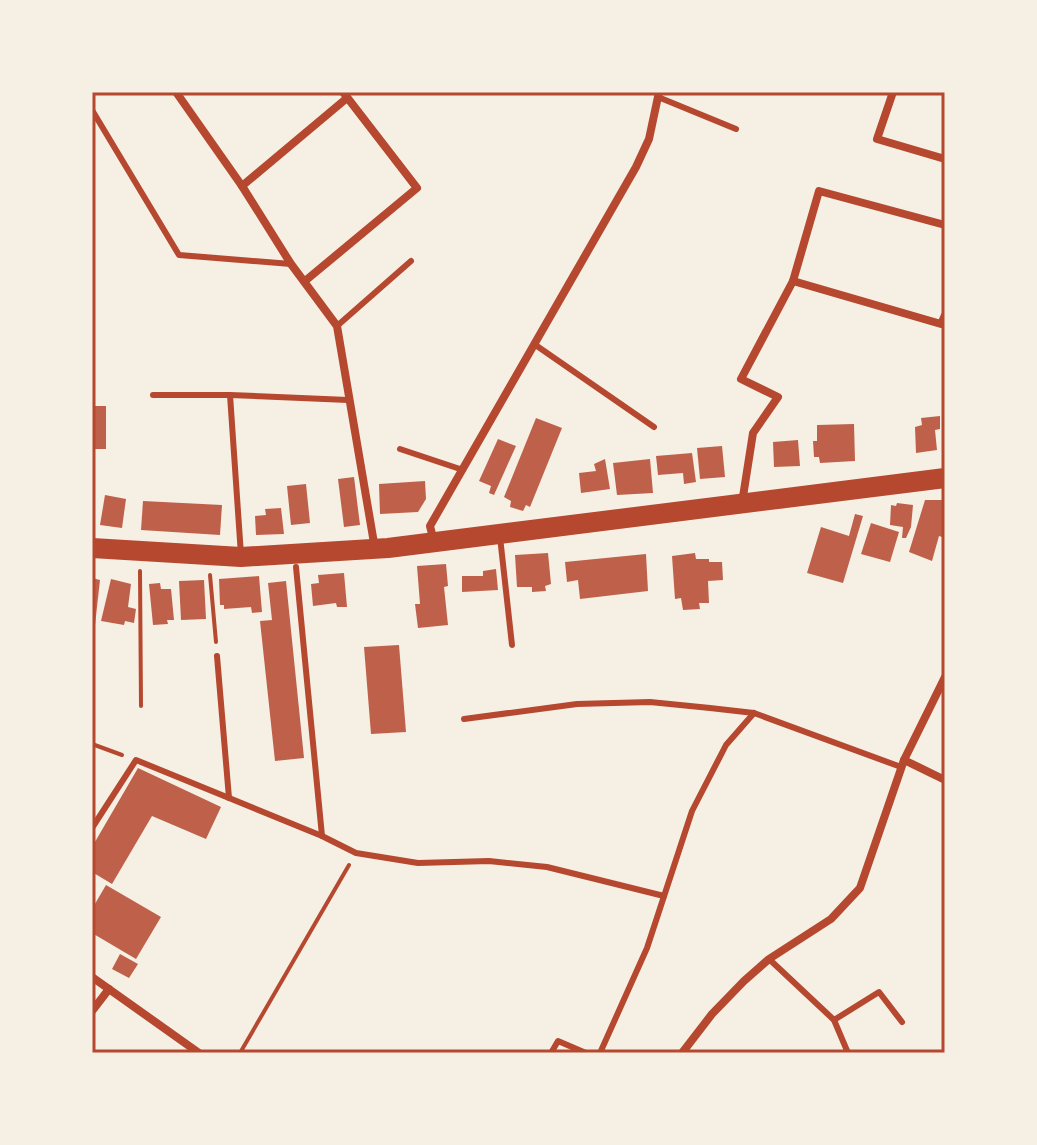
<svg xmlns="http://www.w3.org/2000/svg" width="1037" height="1145" font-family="'Times New Roman',serif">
<rect width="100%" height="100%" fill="#f6efe4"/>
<g fill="#bf614a">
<rect x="92" y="406" width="14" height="43"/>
<path d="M940,416V429L935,430L937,450L916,453L915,427L922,425L921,418Z"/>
<path d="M536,418L562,428L530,507L526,505L523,511L510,507L511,501L504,497Z"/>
<path d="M854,424L855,461L820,463L819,457H814L813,441H817V425Z"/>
<path d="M498,439L516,446L494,495L489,493L491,486L479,481Z"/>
<path d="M798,440L800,466L774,467L773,442Z"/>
<path d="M722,446L725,477L700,479L697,448Z"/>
<path d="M692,453L696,482L684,484L683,473L658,475L656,456Z"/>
<path d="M605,459L610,489L581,493L579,473L596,471L594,464Z"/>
<path d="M650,459L653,493L617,495L613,463Z"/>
<path d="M354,477L360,525L344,527L338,479Z"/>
<path d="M425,481L426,499L418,512L380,514L379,484Z"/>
<path d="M306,484L310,523L291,525L287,486Z"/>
<path d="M105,495L126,499L122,528L100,525Z"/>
<path d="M925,500H945V538L939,536L932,561L909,552Z"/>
<path d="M143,501L222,505L220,535L141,530Z"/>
<path d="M897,503L913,505L911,527L906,538H902L903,527L890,525L891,505L896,506Z"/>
<path d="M281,508L284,534L256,535L255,516L266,515L265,509Z"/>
<path d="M855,514L863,516L843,583L807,573L821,527L849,536Z"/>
<path d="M871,523L899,532L890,562L861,554Z"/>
<path d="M548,553L551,584L545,586L546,591L532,592V587H517L515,555Z"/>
<path d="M695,553L696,559H709V562H722L723,580L708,581L709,603H699L700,609L683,610L681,598L675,599L672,556Z"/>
<path d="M646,554L648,591L580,599L578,580L567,582L565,562Z"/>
<path d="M446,564L448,586L444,587L448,625L418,628L415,604H420L417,566Z"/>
<path d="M496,569L498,590L462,592V576H483V571Z"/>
<path d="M344,573L347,607H337L336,603L313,606L311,584L319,583L318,575Z"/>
<path d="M259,576L262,612L252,613L251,607L224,609V605H220L219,579Z"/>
<path d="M92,578L100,580L94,634H92Z"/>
<path d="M111,579L131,584L128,607L136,609L134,623L125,621L124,625L101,621Z"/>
<path d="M204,580L206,619L181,620L179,581Z"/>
<path d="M286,581L304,758L275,761L260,621L272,620L268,583Z"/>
<path d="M160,583L161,589H171L174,620H167L168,624L153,625L149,584Z"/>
<path d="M399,645L406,732L371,734L364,647Z"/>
<path d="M138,768L221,807L206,839L152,816L112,884L92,872V847Z"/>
<path d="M106,885L161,917L136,959L92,933V909Z"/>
<path d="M120,954L138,964L129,978L112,969Z"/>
</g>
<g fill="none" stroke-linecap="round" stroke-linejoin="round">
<g stroke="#b5482f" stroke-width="4">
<path d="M140,571L141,706"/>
<path d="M210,575L216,642"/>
<path d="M92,744L122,755"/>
<path d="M240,1053L349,865"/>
</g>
<g stroke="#b5482f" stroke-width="6">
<path d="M658,97L736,129"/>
<path d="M92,110L179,255L291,264"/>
<path d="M337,326L411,261"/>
<path d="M534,344L654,427"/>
<path d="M153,395H230L348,400"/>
<path d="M230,395L241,555"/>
<path d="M400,449L463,470"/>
<path d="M500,537L512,645"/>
<path d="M296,567L322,836"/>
<path d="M217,656L229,798"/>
<path d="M464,719L577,704L650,702L710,708L754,713L901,767"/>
<path d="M92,828L136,760L322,836L356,853L418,863L489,861L547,867L664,896"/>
<path d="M769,959L834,1020L848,1053"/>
<path d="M834,1020L879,992L902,1022"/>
<path d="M551,1053L558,1041L586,1053"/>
<path d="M600,1053L647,948L692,811L726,745L754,713"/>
</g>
<g stroke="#b5482f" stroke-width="8">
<path d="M176,92L242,186L291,264L337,326L375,549"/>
<path d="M893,92L877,139L945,159"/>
<path d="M242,186L347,98"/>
<path d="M305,281L417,188L343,92"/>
<path d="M793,281L941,324L945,315"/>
<path d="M742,503L753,433L778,397L741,379L793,281L819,191L945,225"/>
<path d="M434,542L430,526L636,167L649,139L659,92"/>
<path d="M904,760L945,780"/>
<path d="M92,977L199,1053"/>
<path d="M92,1011L109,989"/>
<path d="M682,1053L712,1014L744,981L769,959L831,919L860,888L904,760L945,677"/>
</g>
<path stroke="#b5482f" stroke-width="20" d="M92,548L241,557L388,548L945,478"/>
</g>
<rect width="1037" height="1145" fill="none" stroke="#f6efe4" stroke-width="188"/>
<rect x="94" y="94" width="849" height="957" fill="none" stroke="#b5482f" stroke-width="3"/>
</svg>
